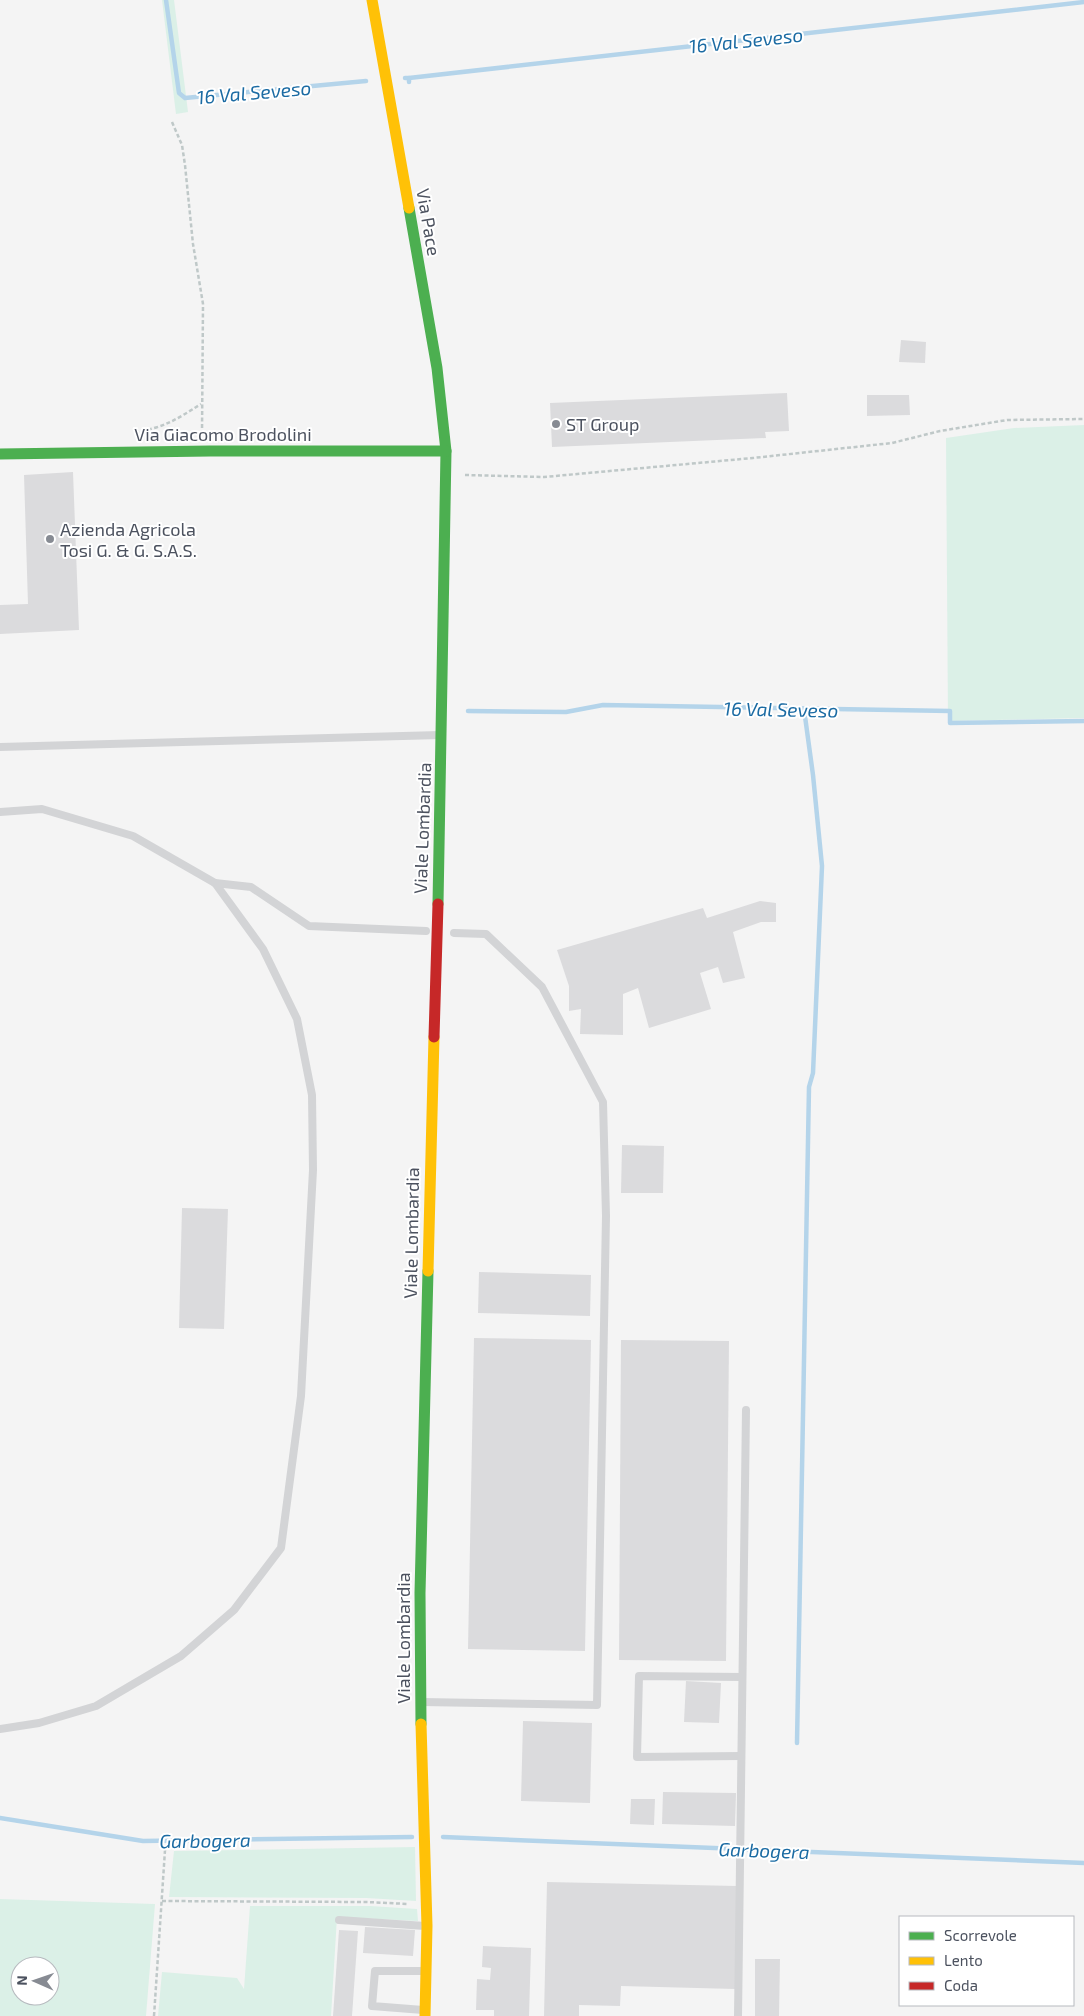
<svg xmlns="http://www.w3.org/2000/svg" width="1084" height="2016" font-family="'Exo 2',sans-serif">
<rect width="100%" height="100%" fill="#f4f4f4"/>
<g fill="#dbf0e7" fill-rule="evenodd">
<path d="M162,0H174L188,112L176,114Z"/>
<path d="M1084,425V718L948,721L946,438L1014,428Z"/>
<path d="M415,1847L416,1901L366,1898L169,1897L174,1851Z"/>
<path d="M0,1899L155,1904L146,2016H0ZM20,1966H50V1996H20Z"/>
<path d="M250,1906H370L417,1909L418,1921L337,1917L331,2016H158L162,1972L237,1978L244,1989Z"/>
</g>
<g fill="none" stroke-linecap="round" stroke-linejoin="round">
<g stroke="#b4d4ea" stroke-width="4.5">
<path d="M166,0L179,93L185,98L366,81"/>
<path d="M405,78H409V82"/>
<path d="M409,78L1084,2"/>
<path d="M468,711L566,712L603,705L950,711V723L1084,721"/>
<path d="M797,1743L809,1087L813,1073L822,866L813,775L804,709"/>
<path d="M0,1818L143,1841L412,1837"/>
<path d="M443,1837L1084,1863"/>
</g>
</g>
<g fill="#dbdbdd">
<path d="M901,340L926,342L925,363L899,362Z"/>
<path d="M787,393L789,431L765,432L766,438L552,447L550,403Z"/>
<path d="M867,395H909L910,415L867,416Z"/>
<path d="M73,472L79,630L0,634V605L28,604L24,475Z"/>
<path d="M760,901L776,903V922H761L733,932L745,978L723,983L718,967L700,973L711,1009L649,1028L638,988L623,994V1035L580,1034L581,1009L569,1011V986L557,950L703,908L707,918Z"/>
<path d="M622,1145L664,1146L663,1193H621Z"/>
<path d="M182,1208L228,1209L224,1329L179,1328Z"/>
<path d="M479,1272L591,1275L590,1316L478,1313Z"/>
<path d="M474,1338L591,1340L585,1651L468,1649Z"/>
<path d="M621,1340L729,1341L726,1661L619,1660Z"/>
<path d="M686,1681L721,1683L719,1723L684,1722Z"/>
<path d="M523,1721L592,1723L590,1803L521,1801Z"/>
<path d="M663,1792L736,1793L735,1826L662,1824Z"/>
<path d="M631,1799H655L654,1825L630,1824Z"/>
<path d="M547,1882L737,1886L735,1989L621,1986L620,2006L579,2005V2016H544Z"/>
<path d="M365,1927L415,1930L413,1956L363,1953Z"/>
<path d="M339,1930L358,1931L352,2016H333Z"/>
<path d="M483,1946L531,1948L529,2016H494V2010H476L477,1979L490,1980L491,1968L482,1967Z"/>
<path d="M755,1959H780L779,2016H755Z"/>
</g>
<g fill="none" stroke-linecap="round" stroke-linejoin="round">
<g stroke="#bfc8c8" stroke-width="2.5" stroke-dasharray="4 2.5" stroke-linecap="butt">
<path d="M172,122L182,145L185,165L193,244L203,304L202,432"/>
<path d="M135,432C164,428 177,419 201,404"/>
<path d="M465,475L544,477L753,458L892,443L940,431L1007,420L1084,419"/>
<path d="M162,1901L367,1902L408,1904"/>
<path d="M154,2016L165,1850"/>
</g>
<g stroke="#d3d4d6" stroke-width="8">
<path d="M0,747L440,735"/>
<path d="M0,812L42,809L133,836L215,883L263,949L297,1019L312,1095L313,1170L301,1396L281,1548L234,1610L181,1656L96,1706L39,1723L0,1729"/>
<path d="M215,883L251,887L309,926L426,931"/>
<path d="M422,1702L597,1705L606,1216L603,1102L542,987L486,934L454,933"/>
<path d="M741,1756L637,1757L639,1676L742,1677"/>
<path d="M339,1920L425,1926"/>
<path d="M423,2010L372,2006L375,1971H423"/>
<path d="M738,2016L746,1410"/>
</g>
<g stroke="#4caf50" stroke-width="11">
<path d="M409,208L437,368L446,451L438,904"/>
<path d="M0,454L210,451H446"/>
<path d="M421,1724L420,1593L428,1271"/>
</g>
<g stroke="#ffc107" stroke-width="11">
<path d="M372,0L409,208"/>
<path d="M428,1271L434,1037"/>
<path d="M421,1724L427,1926L425,2016"/>
</g>
<path stroke="#c62828" stroke-width="11" d="M434,1037L438,904"/>
</g>
<g fill="#878b93" stroke="#fff" stroke-width="2">
<circle cx="556" cy="424" r="5"/>
<circle cx="50" cy="539" r="5"/>
</g>
<g text-anchor="middle" dominant-baseline="central" stroke-width="4" stroke-linejoin="round" paint-order="stroke">
<g font-size="18" fill="#4c525f" stroke="#fff">
<text transform="translate(429 222) rotate(80)">Via Pace</text>
<text x="223" y="434">Via Giacomo Brodolini</text>
<text transform="translate(422 828) rotate(-88)">Viale Lombardia</text>
<text transform="translate(411 1233) rotate(-89)">Viale Lombardia</text>
<text transform="translate(403 1638) rotate(-90)">Viale Lombardia</text>
</g>
<g font-size="18" fill="#4c525f" stroke="#fff" text-anchor="start">
<text x="566" y="424">ST Group</text>
<text x="60" y="529">Azienda Agricola<tspan x="60" dy="21">Tosi G. &amp; G. S.A.S.</tspan></text>
</g>
<g font-size="19" font-style="italic" fill="#1b6ba3" stroke="#fff">
<text transform="translate(746 40) rotate(-6)">16 Val Seveso</text>
<text transform="translate(254 92) rotate(-5)">16 Val Seveso</text>
<text transform="translate(781 709) rotate(1)">16 Val Seveso</text>
<text transform="translate(205 1840) rotate(-1)">Garbogera</text>
<text transform="translate(764 1850) rotate(2)">Garbogera</text>
</g>
</g>
<rect x="899" y="1916" width="175" height="90" fill="#ffffff" stroke="#b7babf"/>
<rect x="909" y="1932" width="25" height="8" fill="#4caf50" stroke="#b7babf"/>
<text x="944" y="1941" font-size="15" fill="#4c525f">Scorrevole</text>
<rect x="909" y="1957" width="25" height="8" fill="#ffc107" stroke="#b7babf"/>
<text x="944" y="1966" font-size="15" fill="#4c525f">Lento</text>
<rect x="909" y="1982" width="25" height="8" fill="#c62828" stroke="#b7babf"/>
<text x="944" y="1991" font-size="15" fill="#4c525f">Coda</text>
<g transform="translate(35 1981) rotate(272)"><circle r="24" fill="#ffffff" stroke="#b7babf"/>
<path d="M0-4L9 19L0 12L-9 19Z" fill="#878b93"/>
<text y="-8" font-size="14" font-weight="bold" text-anchor="middle" fill="#4c525f">N</text>
</g>
</svg>
